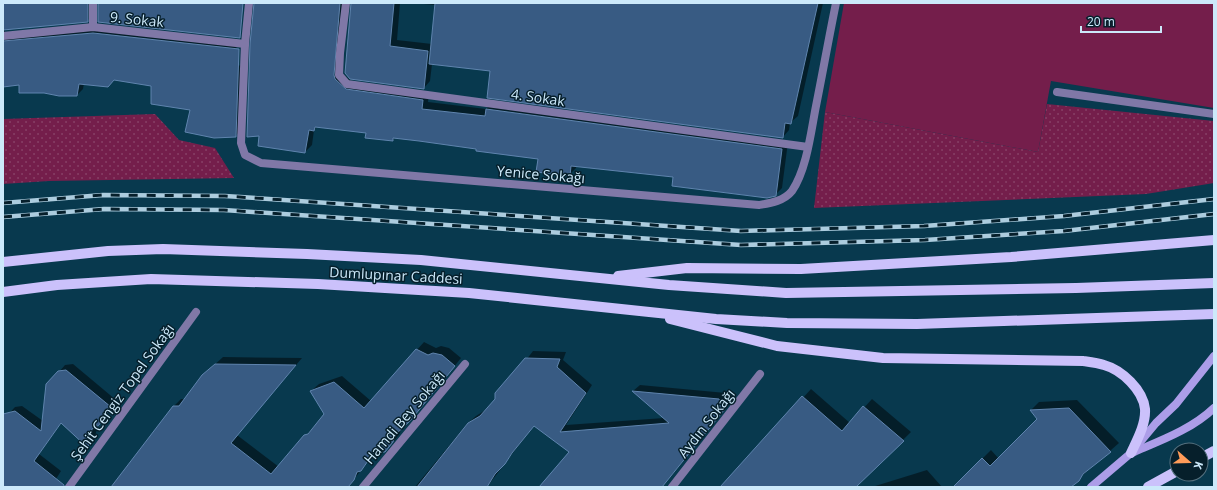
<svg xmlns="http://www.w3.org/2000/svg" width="1217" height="490" font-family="'Open Sans',sans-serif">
<defs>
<pattern id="park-dots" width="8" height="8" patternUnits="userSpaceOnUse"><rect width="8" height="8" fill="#741e4b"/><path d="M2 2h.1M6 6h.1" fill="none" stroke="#873f66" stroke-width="1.8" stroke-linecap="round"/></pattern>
</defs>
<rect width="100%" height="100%" fill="#08394e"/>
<path fill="#741e4b" d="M844,3H1214V108L1051,81L1038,152L825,112Z"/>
<g fill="url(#park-dots)">
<path d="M1047,104L1214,121V183L1146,194L814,208L825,112L1038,152Z"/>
<path d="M155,114L179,140L215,148L234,178L49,181L3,184V119Z"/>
</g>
<g fill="#0007">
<path d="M3,3H93V15L87,21L4,29L5,33L100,27L237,42L235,65L244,66L242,130L235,136L152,85L114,79L84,83L83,89L77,95L44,92L20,83L3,86Z"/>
<path d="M272,3H346L341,72L353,83L429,93L428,102L486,109L493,102L788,142L782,188L775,195L674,177L576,165V168L569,175L539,158L396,137L393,140L367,132L318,126L314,130L312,145L305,152Z"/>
<path d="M352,3H400L397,40L432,44L436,5L412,3H823L798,116L790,123L789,130L783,137L491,70L432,64L430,81L424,88Z"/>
<path d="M424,342L436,348L441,346L449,348L461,358L417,413L401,428L400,433L392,444L384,451H376L348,487H111L174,406L181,399H186L211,368L223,357L302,358L237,435L279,467L325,414L311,391L319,384L342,376L371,401Z"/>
<path d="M533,351L566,352L563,360L592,385L566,425L664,418L633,391L640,385L726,393L732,401L672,475L659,487H541L570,452L534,425L487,487H415L468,423L476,416L487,409L496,400Z"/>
<path d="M73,364L116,400L106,417L98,425L94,440L88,446L62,422L39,454L61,471L51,487H3V420L15,407L22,406L43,421L59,372L65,365Z"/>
<path d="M811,389L850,423L872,399L911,432L855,487H723Z"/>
<path d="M1077,400L1119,443L1069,487H968L965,476L991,450L999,459L1038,419L1031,410L1039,402Z"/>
<path d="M927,470L942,487H872Z"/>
</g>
<g fill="#385b83" stroke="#5f84ae">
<path d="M3,3H88V22L3,30Z"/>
<path d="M98,3H243L240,38L98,22Z"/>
<path d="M254,3H340L334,75L335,79L346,89L423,100L422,109L485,116L486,109L782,149L776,196L767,198L672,186L673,177L571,166L570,176L536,172L538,159L476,151V149L419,141L393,138V141L365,138L366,133L315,127L314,131L309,130L305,153L258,146L259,136L247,137L250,44Z"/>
<path d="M351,3H394L390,46L428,51L424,89L350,79L345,73Z"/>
<path d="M435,3H818L791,124L785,123L783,138L487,98L490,71L429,64Z"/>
<path d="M93,33L239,49L236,137L214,138L185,132L190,110L151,104V86L114,80L108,87L79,84L77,96H59L44,93H19V85L3,87V41Z"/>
<path d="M416,349L428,355L433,353L442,355L455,366L410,421L395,435L393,442L385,452H374L361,471L357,472L354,480L348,487H111L173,406H179L202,375L215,364L296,365L231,443L271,474L304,435L308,434L324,414L310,391L334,382L364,408Z"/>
<path d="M525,358L560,359L557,367L586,393L560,432L669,423L632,391L719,399L725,409L662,487H539L569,452L534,426L512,453L505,464L495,474L487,487H417L468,423L480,416L495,399V393Z"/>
<path d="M66,370L111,407L99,425L92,429L88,448L61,423L34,461L64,485V487H3V414L15,411L41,431L46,384L58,371Z"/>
<path d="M802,396L842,431L863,406L904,441L856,487H720Z"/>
<path d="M1069,408L1111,452L1083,474L1079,481L1071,487H953L982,458L990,466L1037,419L1030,410Z"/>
</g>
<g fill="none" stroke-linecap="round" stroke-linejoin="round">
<path stroke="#8078a7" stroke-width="8" d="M1057,92L1214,114"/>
<g stroke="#8078a7" stroke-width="8">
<path d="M249,3L245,44L241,143L245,155L261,163L759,205C771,203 784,201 792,191C807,169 811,131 816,106C823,71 829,37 836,3"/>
<path d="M346,3L340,53L339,75L347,84L808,147"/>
<path d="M93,27V3"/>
<path d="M3,36L93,27L245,44"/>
<path d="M69,487L196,312"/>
<path d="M363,487L465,364"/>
<path d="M672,487L760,374"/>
</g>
<g stroke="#ac9de8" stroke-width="8">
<path d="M1134,452C1162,440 1192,429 1214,408"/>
<path d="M1091,487L1131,453L1156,423L1176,404L1214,356"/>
</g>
<g stroke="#cbc1fb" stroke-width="10">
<path d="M3,262L108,251L163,249L307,254L421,260L669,285L786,293L1076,288L1214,283"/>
<path d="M618,276L687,268L801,269L1011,257L1214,240"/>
<path d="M3,292L57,285L151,279L318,284L469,293L716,319L787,323L917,324L1214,314"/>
<path d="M670,319L777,346L883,358L1083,361C1090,362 1098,363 1104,365C1122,370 1143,390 1145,409C1146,424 1137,440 1131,453"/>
<path d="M1201,458L1214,451"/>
<path d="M1148,487L1177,471"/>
</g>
<g stroke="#acccde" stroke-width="4.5">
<g id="rail">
<path d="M3,203L103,195L225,196L741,231L924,226L1064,216L1214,199"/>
<path d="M3,217L104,209L224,210L741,245L925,240L1064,231L1214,214"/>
</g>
</g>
<use href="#rail" stroke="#061f2b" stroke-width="3" stroke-dasharray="9" stroke-linecap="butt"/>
</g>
<g text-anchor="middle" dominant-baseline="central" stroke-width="3" stroke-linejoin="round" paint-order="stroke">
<g font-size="14" fill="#cce9fa" stroke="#061f2b">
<text transform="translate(137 19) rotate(6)">9. Sokak</text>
<text transform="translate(538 97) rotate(8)">4. Sokak</text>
<text transform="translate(541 174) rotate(5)">Yenice Sokağı</text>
<text transform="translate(396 275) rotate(3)">Dumlupınar Caddesi</text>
<text transform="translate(122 392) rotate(-54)">Şehit Cengiz Topel Sokağı</text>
<text transform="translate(404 417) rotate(-50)">Hamdi Bey Sokağı</text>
<text transform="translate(706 423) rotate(-52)">Aydın Sokağı</text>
</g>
</g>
<rect width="1217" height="490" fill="none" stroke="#cce9fa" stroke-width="8"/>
<g transform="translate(1189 462) rotate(110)"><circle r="19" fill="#061f2b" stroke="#55707e"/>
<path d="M0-3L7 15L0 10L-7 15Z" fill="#ff9b59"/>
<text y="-6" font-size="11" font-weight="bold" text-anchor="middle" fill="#cce9fa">K</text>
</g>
<path d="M1081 26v6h80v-6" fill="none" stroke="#cce9fa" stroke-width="2"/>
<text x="1087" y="26" font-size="12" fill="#cce9fa" stroke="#061f2b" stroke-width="3" paint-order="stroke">20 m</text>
</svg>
